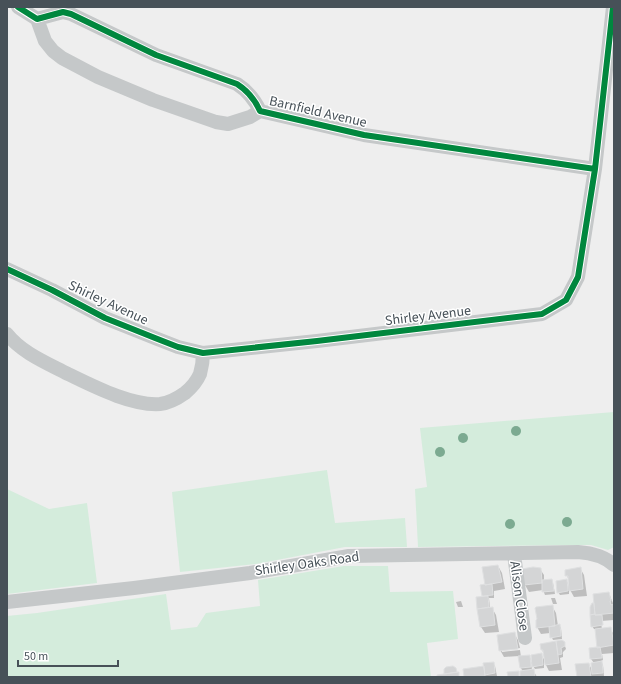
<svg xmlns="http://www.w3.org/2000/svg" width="621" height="684" font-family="'Source Sans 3',sans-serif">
<rect width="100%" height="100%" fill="#eee"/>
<path fill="#d4ecdc" d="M 614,412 L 614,547 L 608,550 L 591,545 L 577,545 L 418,547 L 415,489 L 427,487 L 420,428 Z
M 327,470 L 335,523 L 405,518 L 407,547 L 345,547 L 256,564 L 180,572 L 172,492 Z
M 7,489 L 49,509 L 87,503 L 97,583 L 7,594 Z
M 344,566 L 388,566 L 390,592 L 453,591 L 458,639 L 427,643 L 431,677 L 7,677 L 7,616 L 37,613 L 166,594 L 171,630 L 197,627 L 206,613 L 260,606 L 258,580 Z"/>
<path fill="#0003" d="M 498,566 L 502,573 L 505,589 L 494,591 L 494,598 L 489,598 L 490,608 L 492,608 L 496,615 L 499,632 L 485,633 L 481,627 L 478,608 L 483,597 L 482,586 L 486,585 L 484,568 Z
M 580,568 L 584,575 L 587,596 L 574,597 L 569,588 L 569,594 L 560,595 L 558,592 L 566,580 L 570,586 L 566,571 Z
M 540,569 L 544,575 L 544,581 L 552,580 L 553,583 L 555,594 L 545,595 L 543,590 L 529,592 L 525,585 Z
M 609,593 L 614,606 L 614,620 L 601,621 L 602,630 L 610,628 L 614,635 L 614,653 L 602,654 L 603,660 L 601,661 L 603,665 L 604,676 L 578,677 L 589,664 L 592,670 L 594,663 L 591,659 L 590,649 L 598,648 L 596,629 L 594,629 L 592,626 L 590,609 Z
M 551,598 L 555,598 L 557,604 L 553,604 Z
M 461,601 L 463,607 L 458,607 L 456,602 Z
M 552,606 L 556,613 L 558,626 L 559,625 L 561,628 L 562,639 L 553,640 L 550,633 L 541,634 L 537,627 Z
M 514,633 L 518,640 L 520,648 L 502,650 L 502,652 L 520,650 L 521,657 L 529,656 L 533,662 L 541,654 L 545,661 L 541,644 L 560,641 L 560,640 L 564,643 L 566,649 L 563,652 L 563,657 L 560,658 L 562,670 L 549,671 L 544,661 L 544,668 L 535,669 L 531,663 L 532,670 L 533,670 L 537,677 L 521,677 L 523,672 L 521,668 L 519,656 L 504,657 L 500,650 Z
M 493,663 L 495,666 L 497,676 L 465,677 Z"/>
<path fill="#d4d5d6" stroke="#dfe0e1" d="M 498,565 L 502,582 L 485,585 L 482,567 Z
M 533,567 L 541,568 L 542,583 L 524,585 L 522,569 Z
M 581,567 L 583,589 L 569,591 L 568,576 L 565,576 L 565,570 Z
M 552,579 L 554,591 L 542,592 L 542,580 Z
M 567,579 L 568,591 L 557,593 L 556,581 Z
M 485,584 L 485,585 L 492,584 L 493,595 L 482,596 L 480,585 Z
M 609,592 L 611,601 L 610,601 L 611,605 L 613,604 L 614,613 L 595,615 L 593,594 Z
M 488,596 L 489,607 L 477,609 L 476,597 Z
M 592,603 L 594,603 L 595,614 L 590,615 L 590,607 Z
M 553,605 L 555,626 L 536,628 L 536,620 L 537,619 L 535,608 L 536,607 Z
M 493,607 L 495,625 L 480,627 L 477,609 Z
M 595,614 L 595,615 L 602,615 L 603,625 L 591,627 L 590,615 Z
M 560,624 L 561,636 L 550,638 L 549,627 Z
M 611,627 L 614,645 L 597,648 L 595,629 Z
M 515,632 L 518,649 L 499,651 L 497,635 Z
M 562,640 L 565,642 L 565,646 L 561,648 L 562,654 L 558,655 L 556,641 Z
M 556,641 L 559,663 L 545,665 L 543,650 L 541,650 L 540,644 Z
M 597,647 L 600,647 L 602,658 L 590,659 L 589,648 Z
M 542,653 L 543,665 L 532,667 L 531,655 Z
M 530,655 L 531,667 L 520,668 L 518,656 Z
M 602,661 L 603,673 L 592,674 L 591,663 Z
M 494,662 L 495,673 L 485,675 L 483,663 Z
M 589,663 L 591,677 L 577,677 L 575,664 Z
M 453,666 L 456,668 L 457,672 L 444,674 L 444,669 L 446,667 Z
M 484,666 L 485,677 L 464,677 L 463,669 Z
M 534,669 L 535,677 L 520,677 L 520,671 Z
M 519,671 L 519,677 L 508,677 L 507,672 Z
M 459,672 L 459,677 L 437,677 L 437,675 Z"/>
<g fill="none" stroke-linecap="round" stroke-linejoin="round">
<path stroke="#c5c8c9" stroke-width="14" d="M 18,7 L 37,19 L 63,12 L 71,14 L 156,55 L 237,84 C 248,91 255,100 260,111 L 364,135 L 595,169
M 37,19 L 45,41 L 53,51 L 62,58 L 98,77 L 153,100 L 216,122 L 228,124 L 250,117 L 260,111
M 7,269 L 52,290 L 105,318 L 155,338 L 178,347 L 203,353 L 317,341 L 542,314 L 566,300 L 578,277 L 595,169 L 613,7
M 7,334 C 22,353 47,363 68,374 C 93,386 131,406 160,404 C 169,403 178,398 185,393 C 191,388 197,381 200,374 C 202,367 203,360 203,353
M 514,554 L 525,638
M 7,602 L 134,588 L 250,573 L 349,556 L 578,552 C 592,553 604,556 614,565"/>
<g stroke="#fff" stroke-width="8">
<path id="cycleway" d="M 18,7 L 37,19 L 63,12 L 71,14 L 156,55 L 237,84 C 248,91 255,100 260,111 L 364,135 L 595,169
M 7,269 L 52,290 L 105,318 L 155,338 L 178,347 L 203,353 L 317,341 L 542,314 L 566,300 L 578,277 L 595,169 L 613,7"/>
</g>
<use href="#cycleway" stroke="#00873e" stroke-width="6"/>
</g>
<g fill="#7caa91">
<circle cx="516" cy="431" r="5"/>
<circle cx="463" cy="438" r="5"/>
<circle cx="440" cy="452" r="5"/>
<circle cx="567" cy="522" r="5"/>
<circle cx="510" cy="524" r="5"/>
</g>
<g text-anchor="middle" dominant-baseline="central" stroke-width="3" stroke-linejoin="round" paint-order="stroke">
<g font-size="14" fill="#475158" stroke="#fff">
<text transform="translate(318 112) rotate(13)">Barnfield Avenue</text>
<text transform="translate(108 303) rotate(25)">Shirley Avenue</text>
<text transform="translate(428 316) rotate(-7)">Shirley Avenue</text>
<text transform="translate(307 564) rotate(-8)">Shirley Oaks Road</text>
<text transform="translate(519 596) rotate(82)">Alison Close</text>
</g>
</g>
<rect width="621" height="684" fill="none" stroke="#475158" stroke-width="16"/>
<path d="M18 660v6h100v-6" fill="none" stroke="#475158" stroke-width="2"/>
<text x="24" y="660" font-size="12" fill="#475158" stroke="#ffffff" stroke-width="3" paint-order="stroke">50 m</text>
</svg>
